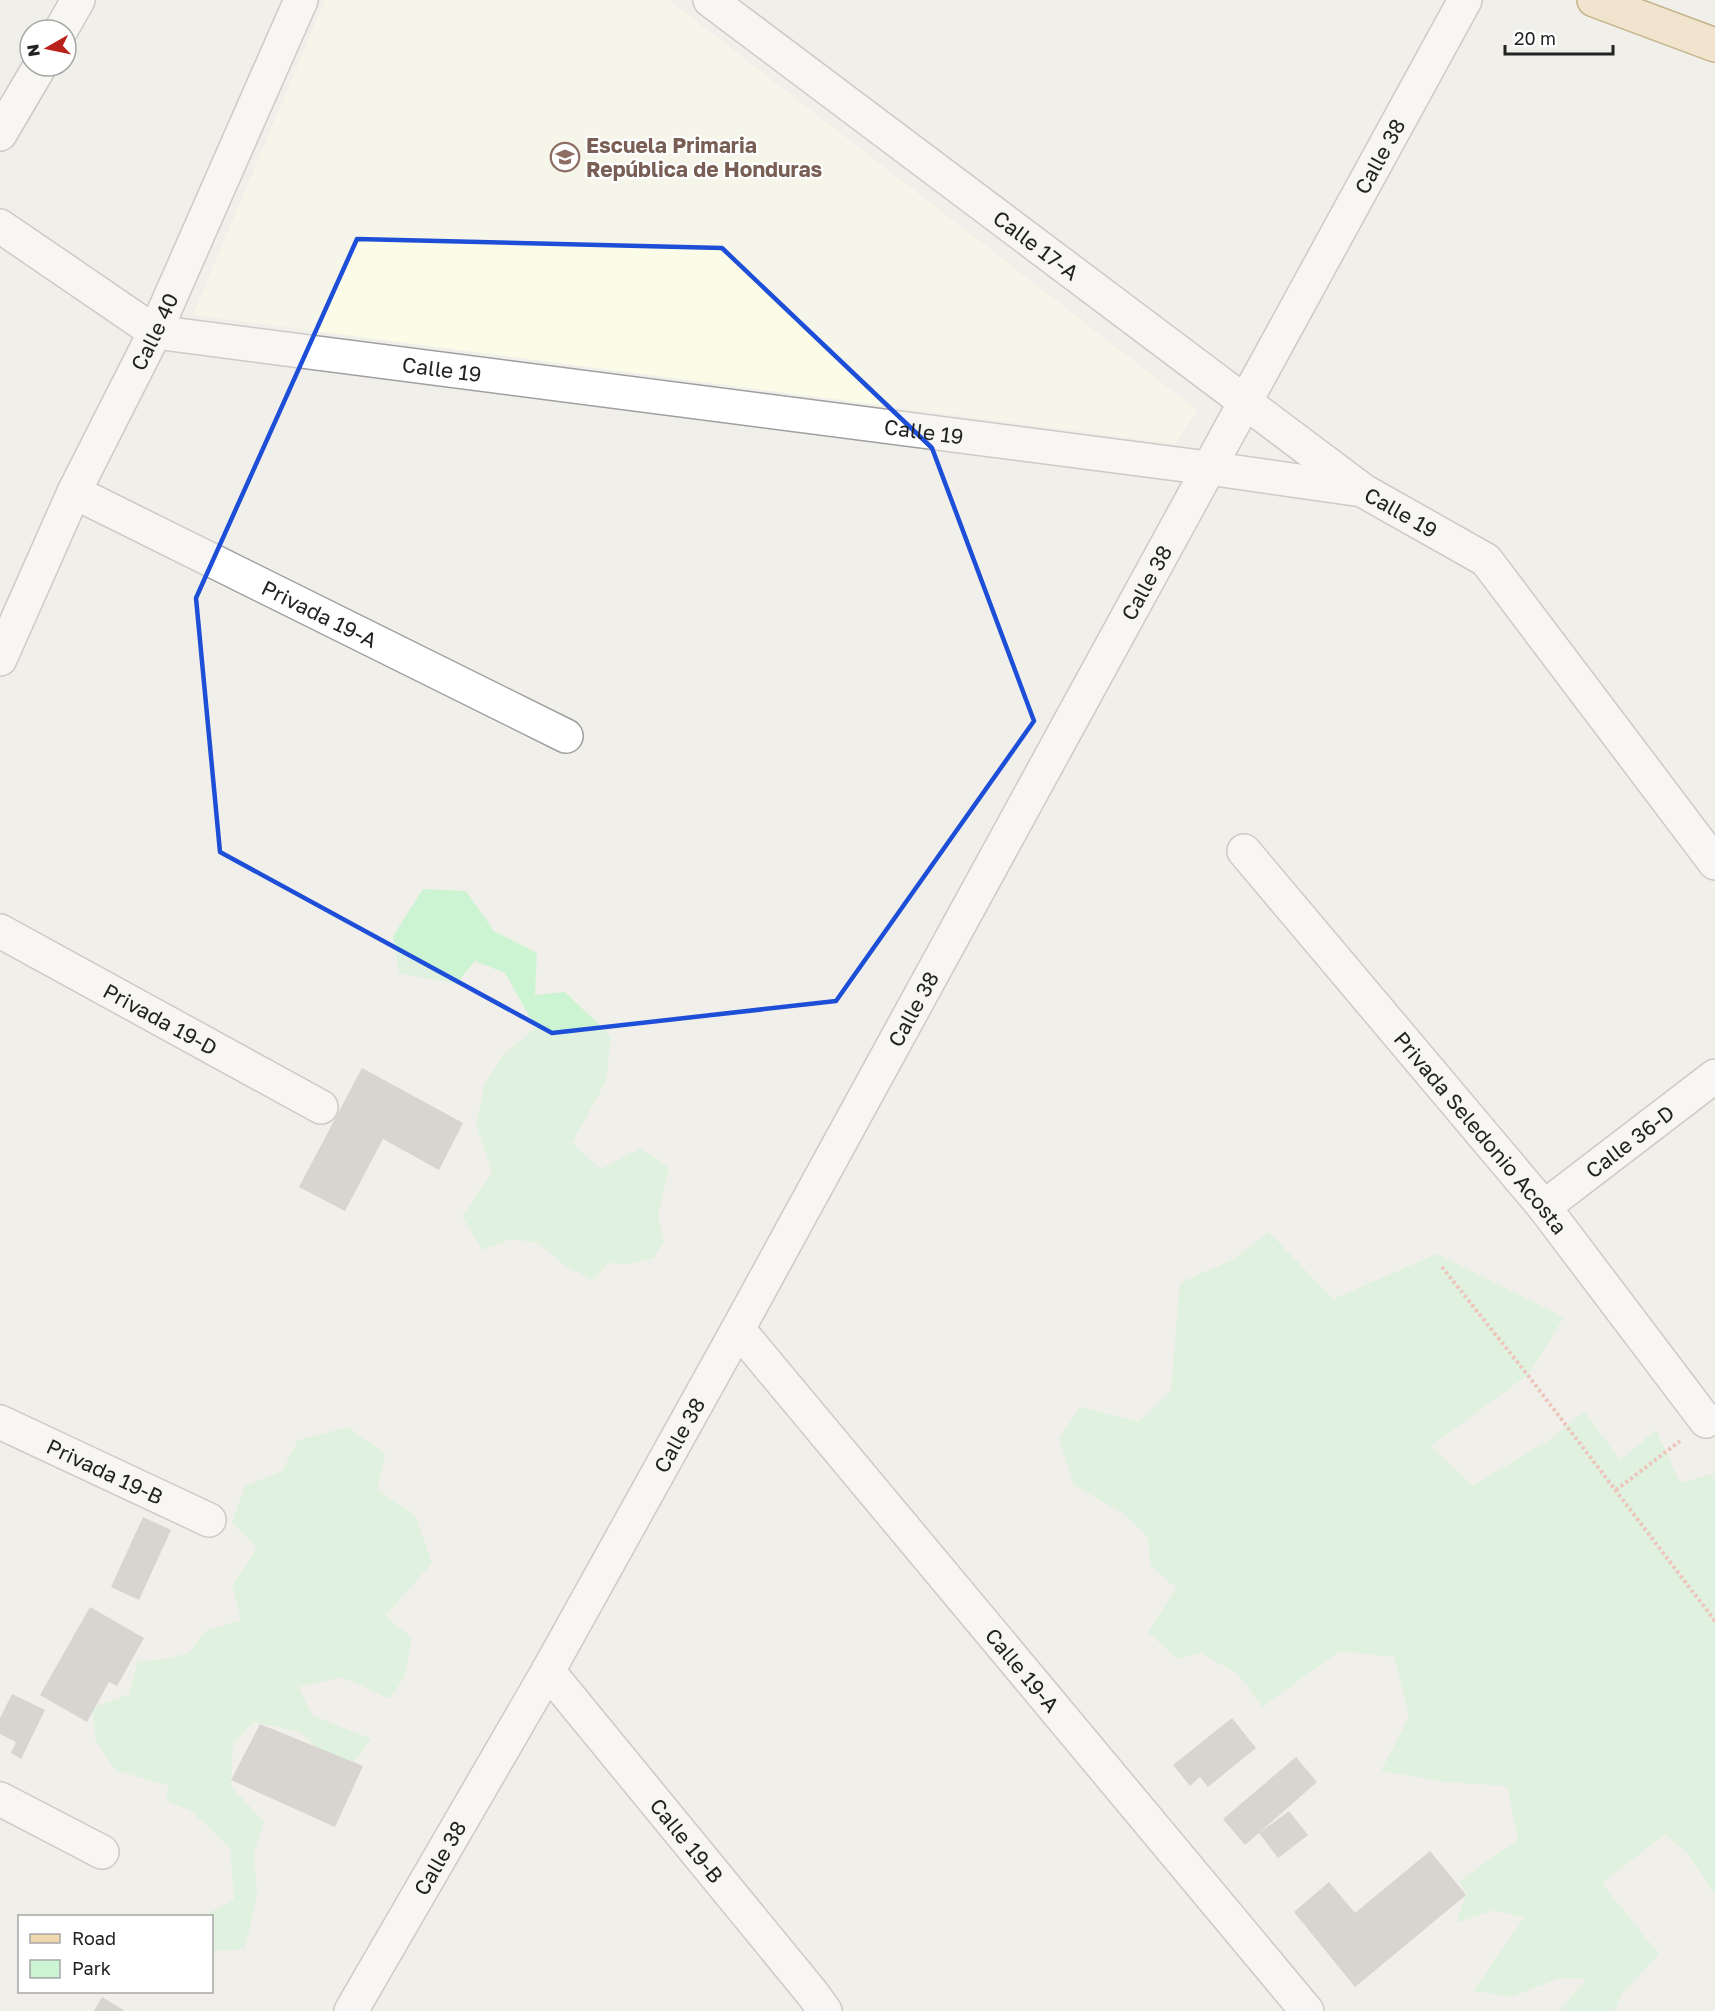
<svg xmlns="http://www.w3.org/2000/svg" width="1715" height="2011" font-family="'Golos Text',sans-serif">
<rect width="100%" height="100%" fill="#f1efea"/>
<path fill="#fbfce8" d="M 325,0 L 669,0 L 1197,410 L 1175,444 L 193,315 Z"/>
<path fill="#cdf4d2" d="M 423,889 L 466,891 L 494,931 L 537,953 L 535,995 L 565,992 L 611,1036 L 606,1081 L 572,1143 L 601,1169 L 640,1148 L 669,1167 L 658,1216 L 664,1240 L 654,1258 L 631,1264 L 608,1263 L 593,1280 L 567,1267 L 538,1243 L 512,1239 L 483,1250 L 462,1216 L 492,1172 L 476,1126 L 484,1085 L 504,1054 L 536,1028 L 505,973 L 475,961 L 456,984 L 399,973 L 393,936 Z
M 1269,1232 L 1333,1299 L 1437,1254 L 1564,1317 L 1528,1375 L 1431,1446 L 1472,1486 L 1551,1439 L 1584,1411 L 1620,1460 L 1656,1430 L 1680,1483 L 1715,1473 L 1715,1896 L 1689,1855 L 1665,1834 L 1602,1883 L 1659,1954 L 1622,1994 L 1615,2011 L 1559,2011 L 1587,1979 L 1560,1978 L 1512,1997 L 1473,1991 L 1524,1918 L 1495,1910 L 1456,1923 L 1466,1895 L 1460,1881 L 1518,1839 L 1507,1786 L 1444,1782 L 1381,1771 L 1409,1716 L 1394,1657 L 1340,1651 L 1262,1707 L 1239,1675 L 1201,1653 L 1177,1659 L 1148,1632 L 1176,1588 L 1150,1565 L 1148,1537 L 1124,1514 L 1074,1485 L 1059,1439 L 1080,1407 L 1139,1422 L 1171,1390 L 1180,1283 L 1232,1260 Z
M 348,1427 L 386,1454 L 377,1489 L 415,1515 L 432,1563 L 385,1616 L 412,1638 L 405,1676 L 390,1699 L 342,1677 L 299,1687 L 312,1715 L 371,1739 L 352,1765 L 320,1751 L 300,1732 L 253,1722 L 233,1744 L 231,1787 L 264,1821 L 254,1853 L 257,1894 L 245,1949 L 213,1951 L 212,1916 L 206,1915 L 234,1899 L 230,1848 L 191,1811 L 165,1800 L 169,1786 L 115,1770 L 96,1741 L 92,1708 L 129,1694 L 138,1661 L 160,1660 L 189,1653 L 206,1631 L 241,1620 L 232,1586 L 257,1548 L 232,1523 L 245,1486 L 282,1471 L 298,1440 Z"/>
<path fill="#bab4b0" d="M 362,1068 L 463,1123 L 439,1170 L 383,1139 L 345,1211 L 299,1187 Z
M 143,1517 L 171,1530 L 139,1600 L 111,1587 Z
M 90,1607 L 144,1638 L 117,1686 L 109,1682 L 87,1722 L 40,1695 Z
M 12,1694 L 45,1710 L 21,1759 L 11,1753 L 16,1742 L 0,1734 L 0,1718 Z
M 1232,1718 L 1256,1748 L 1208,1787 L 1200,1777 L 1190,1786 L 1173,1765 Z
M 260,1724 L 363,1766 L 335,1827 L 231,1780 Z
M 1296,1757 L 1317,1782 L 1245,1845 L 1223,1819 Z
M 1289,1811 L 1308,1835 L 1278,1858 L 1259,1833 Z
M 1430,1851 L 1466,1895 L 1355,1987 L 1294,1912 L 1329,1882 L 1355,1913 Z
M 102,1997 L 125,2011 L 94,2011 Z"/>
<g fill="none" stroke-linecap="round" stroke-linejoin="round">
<g stroke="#9f9f9f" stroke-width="36">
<g id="minor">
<path id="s1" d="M 710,0 L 1361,489"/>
<path d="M 61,30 L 78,0"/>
<path d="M 0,134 L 40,66"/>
<path id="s2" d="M 0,226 L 155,332 L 1208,468 L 1362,490 L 1486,560 L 1715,863"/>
<path id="s3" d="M 74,492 L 566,736"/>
<path id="s4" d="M 0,659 L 74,492 L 155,332 L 301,0"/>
<path id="s5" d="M 1244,851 L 1544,1207 L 1706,1421"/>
<path id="s6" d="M 0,931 L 321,1107"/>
<path id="s7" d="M 1544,1207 L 1715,1076"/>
<path id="s8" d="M 738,1329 L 1307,2011"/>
<path id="s9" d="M 0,1422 L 209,1520"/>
<path id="s10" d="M 548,1671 L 812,1993 L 825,2011"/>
<path d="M 0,1799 L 102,1852"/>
<path id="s11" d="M 351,2011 L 548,1671 L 738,1329 L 1465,0"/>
</g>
</g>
<g stroke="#8c6a14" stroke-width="36">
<path id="major" d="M 1594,0 L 1715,45"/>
</g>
<path stroke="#e99282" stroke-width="4" stroke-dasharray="3 3" stroke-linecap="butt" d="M 1442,1267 L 1530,1378 L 1715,1621
M 1616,1490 L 1680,1441"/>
<use href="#minor" stroke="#fff" stroke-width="33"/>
<use href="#major" stroke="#f1d7ae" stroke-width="33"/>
</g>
<path d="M0 0H1715V2011H0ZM 357,239 L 722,248 L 932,448 L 1034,721 L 836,1001 L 552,1033 L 220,852 L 196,598 Z" fill="#f1efea" fill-opacity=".55" fill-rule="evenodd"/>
<path fill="none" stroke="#1d4ed8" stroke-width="4.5" stroke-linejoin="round" d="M 357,239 L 722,248 L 932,448 L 1034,721 L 836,1001 L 552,1033 L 220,852 L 196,598 Z"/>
<defs>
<g id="school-ring" transform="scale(1.5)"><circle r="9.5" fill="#fff" stroke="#8d6e63" stroke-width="1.5"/><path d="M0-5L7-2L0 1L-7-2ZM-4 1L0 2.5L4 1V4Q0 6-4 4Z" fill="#8d6e63"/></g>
</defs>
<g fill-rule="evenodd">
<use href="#school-ring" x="565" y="157"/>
</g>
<g text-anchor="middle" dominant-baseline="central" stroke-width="4.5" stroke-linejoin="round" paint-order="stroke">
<g font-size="21" font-weight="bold" fill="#785e54" stroke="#fff" text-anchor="start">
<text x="586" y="145">Escuela Primaria<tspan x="586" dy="24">República de Honduras</tspan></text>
</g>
<g font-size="21" fill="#222" stroke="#fff">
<text stroke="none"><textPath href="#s11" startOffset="2121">Calle 38</textPath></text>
<text stroke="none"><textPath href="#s1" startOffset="408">Calle 17-A</textPath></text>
<text stroke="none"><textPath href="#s4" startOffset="362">Calle 40</textPath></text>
<text stroke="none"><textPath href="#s2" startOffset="477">Calle 19</textPath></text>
<text stroke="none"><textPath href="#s2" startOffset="963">Calle 19</textPath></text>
<text stroke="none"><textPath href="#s2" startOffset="1450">Calle 19</textPath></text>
<text stroke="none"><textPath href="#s11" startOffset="1635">Calle 38</textPath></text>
<text stroke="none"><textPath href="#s3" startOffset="274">Privada 19-A</textPath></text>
<text stroke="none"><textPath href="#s11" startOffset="1149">Calle 38</textPath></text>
<text stroke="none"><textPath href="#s6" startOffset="183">Privada 19-D</textPath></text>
<text stroke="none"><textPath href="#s5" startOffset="368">Privada Seledonio Acosta</textPath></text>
<text stroke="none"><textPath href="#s7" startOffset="108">Calle 36-D</textPath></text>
<text stroke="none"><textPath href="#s11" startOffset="663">Calle 38</textPath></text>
<text stroke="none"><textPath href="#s9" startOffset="116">Privada 19-B</textPath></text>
<text stroke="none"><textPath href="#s8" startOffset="444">Calle 19-A</textPath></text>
<text stroke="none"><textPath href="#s10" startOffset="219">Calle 19-B</textPath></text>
<text stroke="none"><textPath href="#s11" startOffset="177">Calle 38</textPath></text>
</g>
</g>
<rect x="18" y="1915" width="195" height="78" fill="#ffffff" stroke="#a7a7a7" stroke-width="1.5"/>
<rect x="30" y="1934" width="30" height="9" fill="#f1d7ae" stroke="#a7a7a7" stroke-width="1.5"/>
<text x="72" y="1945" font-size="18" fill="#222222">Road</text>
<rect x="30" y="1960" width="30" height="18" fill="#cdf4d2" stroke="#a7a7a7" stroke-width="1.5"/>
<text x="72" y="1975" font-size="18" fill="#222222">Park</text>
<g transform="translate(48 48) rotate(261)"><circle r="28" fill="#ffffff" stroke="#a7a7a7" stroke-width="1.5"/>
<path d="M0-4.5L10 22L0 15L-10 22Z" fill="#b9221a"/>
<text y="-9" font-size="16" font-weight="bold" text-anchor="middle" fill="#222222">N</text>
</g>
<path d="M1505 45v9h108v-9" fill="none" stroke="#222222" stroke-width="3"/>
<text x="1514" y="45" font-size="18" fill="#222222" stroke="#ffffff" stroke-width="4.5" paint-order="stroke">20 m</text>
</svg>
